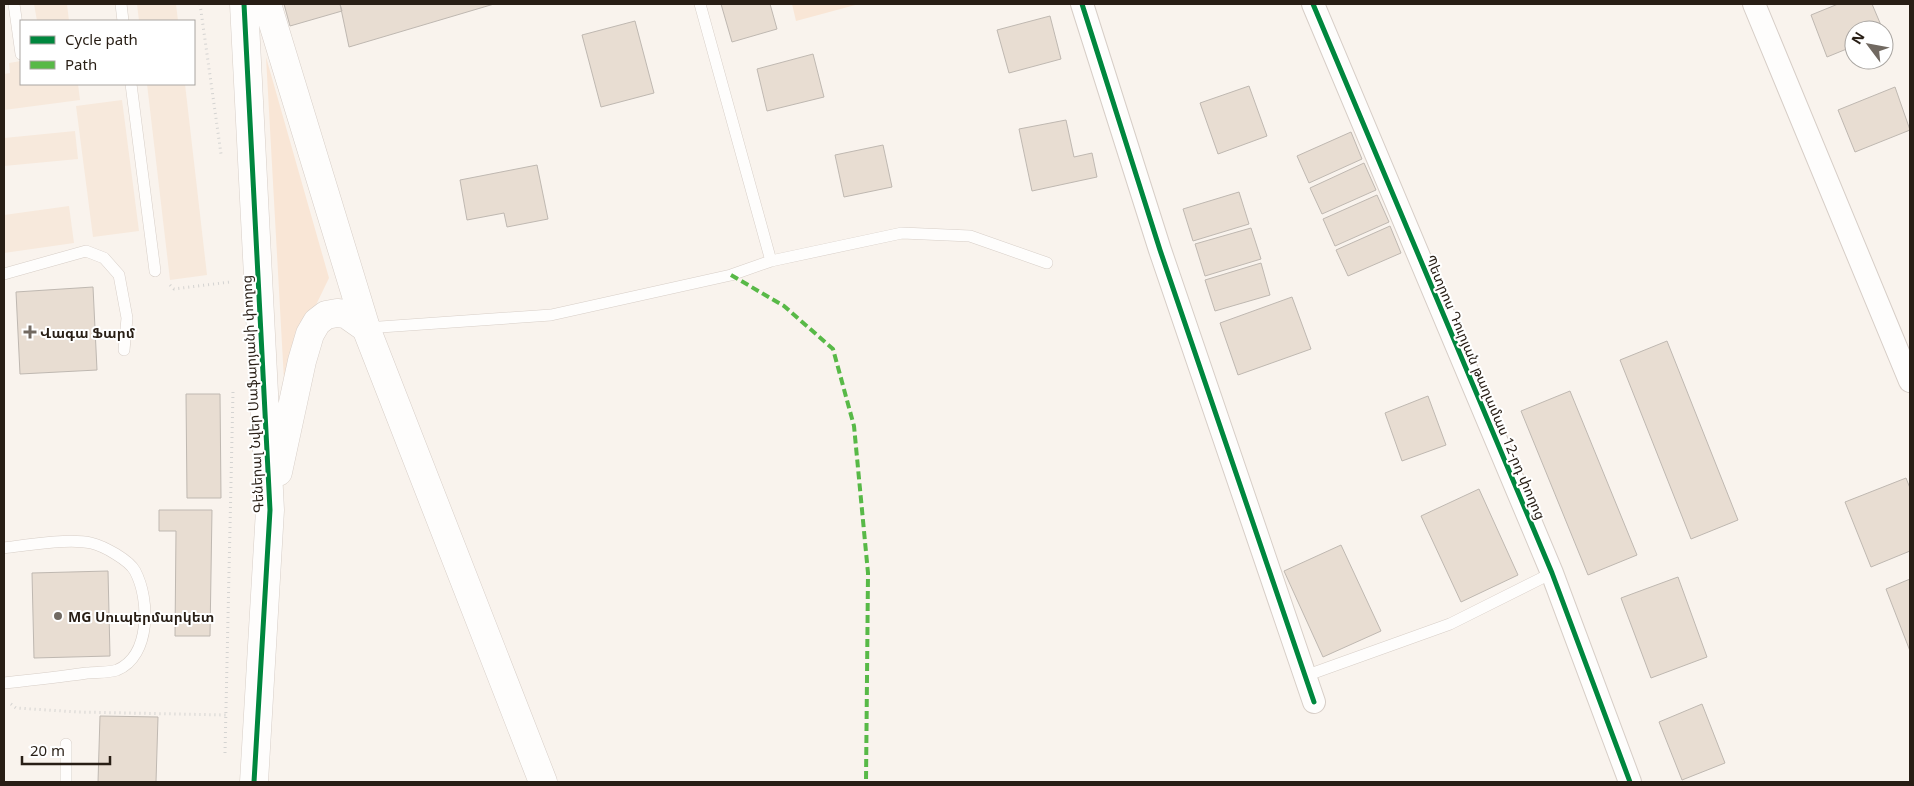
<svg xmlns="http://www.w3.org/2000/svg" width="1914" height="786" font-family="'Noto Sans','Noto Sans Armenian',sans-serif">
<rect width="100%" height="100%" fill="#f9f3ed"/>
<path fill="#f7e9dc" d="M 34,4 L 67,4 L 69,21 L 37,21 Z
M 137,4 L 176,4 L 178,21 L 139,21 Z
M 21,61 L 21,84 L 78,84 L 80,100 L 4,110 L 4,74 L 10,73 L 9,63 Z
M 147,84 L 185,84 L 207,275 L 170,280 Z
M 122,100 L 139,231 L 93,237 L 76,106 Z
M 75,131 L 78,159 L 4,166 L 4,138 Z
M 69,206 L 74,243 L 4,253 L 4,215 Z"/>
<path fill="#f9e6d6" d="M 792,4 L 859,4 L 796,21 Z
M 266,57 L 329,278 L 300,338 L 285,398 Z"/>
<path fill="#e8ddd2" stroke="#bfb8b1" d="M 284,4 L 340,4 L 342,11 L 290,26 Z
M 340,4 L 494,4 L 349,47 Z
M 721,4 L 770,4 L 777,29 L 732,42 Z
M 1838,4 L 1872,4 L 1883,30 L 1854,30 L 1854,46 L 1827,57 L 1811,15 Z
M 1050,16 L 1061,59 L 1009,73 L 997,30 Z
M 635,21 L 654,93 L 601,107 L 582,35 Z
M 813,54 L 824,97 L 767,111 L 757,69 Z
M 1249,86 L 1267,136 L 1218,154 L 1200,103 Z
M 1895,87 L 1910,130 L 1855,152 L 1838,110 Z
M 1066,120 L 1074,157 L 1092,153 L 1097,177 L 1032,191 L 1019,129 Z
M 1351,132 L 1362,159 L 1309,183 L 1297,156 Z
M 883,145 L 892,187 L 844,197 L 835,155 Z
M 1364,163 L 1376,190 L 1322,214 L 1310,188 Z
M 537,165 L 548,219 L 507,227 L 504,213 L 467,220 L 460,180 Z
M 1239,192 L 1249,224 L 1193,241 L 1183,209 Z
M 1377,195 L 1389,222 L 1335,246 L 1323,219 Z
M 1390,226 L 1401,253 L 1348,276 L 1336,250 Z
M 1251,228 L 1261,259 L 1205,276 L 1195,244 Z
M 1261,263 L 1270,295 L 1215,311 L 1205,280 Z
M 93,287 L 97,370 L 20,374 L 16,292 Z
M 1292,297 L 1311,349 L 1238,375 L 1220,323 Z
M 1667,341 L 1738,520 L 1691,539 L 1620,360 Z
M 1570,391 L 1637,555 L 1588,575 L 1521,411 Z
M 186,394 L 220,394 L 221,498 L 187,498 Z
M 1428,396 L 1446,445 L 1402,461 L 1385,413 Z
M 1906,478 L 1910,488 L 1910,551 L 1871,567 L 1845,502 Z
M 1479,489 L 1518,575 L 1461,602 L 1421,516 Z
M 159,510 L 212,510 L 210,636 L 175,636 L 176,531 L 159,531 Z
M 1341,545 L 1381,631 L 1323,657 L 1284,571 Z
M 108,571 L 110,656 L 34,658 L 32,573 Z
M 1678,577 L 1707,657 L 1651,678 L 1621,598 Z
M 1910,579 L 1910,651 L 1886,589 Z
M 1702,704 L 1725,763 L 1682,780 L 1659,722 Z
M 100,716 L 158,717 L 156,782 L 98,782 Z"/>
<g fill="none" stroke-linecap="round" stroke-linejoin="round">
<g stroke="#d7cec7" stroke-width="12">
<path id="service" d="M 14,4 L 21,54
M 121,4 L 123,21
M 700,4 L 771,261
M 131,84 L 155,271
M 4,274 L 86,251 L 104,258 L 119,275 L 127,318 L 124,350
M 366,328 L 551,315 L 731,275 L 771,261 L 902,233 L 970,236 L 1047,263
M 4,548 C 27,545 69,538 91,543 C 104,546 129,560 135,571 C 150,599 151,656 117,670 C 109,673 96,672 87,673 C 59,677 32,680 4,683
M 1305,676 L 1450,624 L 1552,573
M 66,782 L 66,744"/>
</g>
<g stroke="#d7cec7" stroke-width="24">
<path id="minor" d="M 1082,4 L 1160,250 L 1314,702
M 1313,4 L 1552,573 L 1630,782
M 1754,4 L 1910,381"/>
</g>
<g stroke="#d7cec7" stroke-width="29">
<path id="tertiary" d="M 244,4 L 270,510 L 254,782
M 278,472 L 302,361 L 310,334 L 317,322 L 326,315 L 337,313 L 346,314 L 366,328"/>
</g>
<g stroke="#d7cec7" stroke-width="29">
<path id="secondary" d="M 267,4 L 366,328 L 543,782"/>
</g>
<path stroke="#d4d3d1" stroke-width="3" stroke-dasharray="1 4" stroke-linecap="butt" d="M 200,4 L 221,154
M 170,285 L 174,289 L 230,282
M 11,704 L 16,708 L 78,712 L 226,715
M 225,753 L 233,392"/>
<use href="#service" stroke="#fefdfc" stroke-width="11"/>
<use href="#minor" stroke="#fefdfc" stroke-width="22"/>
<use href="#tertiary" stroke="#fefdfc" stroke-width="28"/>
<use href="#secondary" stroke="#fefdfc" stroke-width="28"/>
<path stroke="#58b947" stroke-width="4" stroke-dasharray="8 4" stroke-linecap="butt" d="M 731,275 L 784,306 L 833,349 L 854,426 L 868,573 L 866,782"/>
<g stroke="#fff" stroke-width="8">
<path id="cycleway" d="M 244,4 L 270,510 L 254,782
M 1082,4 L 1160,250 L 1314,702
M 1313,4 L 1552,573 L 1630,782"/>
</g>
<use href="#cycleway" stroke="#00873e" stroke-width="5"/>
</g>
<g fill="#716961" stroke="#fff" stroke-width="2">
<path d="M27.5 324.5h5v5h5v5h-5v5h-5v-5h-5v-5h5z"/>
<circle cx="58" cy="616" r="5"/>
</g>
<g text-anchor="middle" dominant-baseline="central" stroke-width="4" stroke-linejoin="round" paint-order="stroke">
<g font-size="14" font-weight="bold" fill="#281e15" stroke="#fff" text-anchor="start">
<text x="40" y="332">Վագա Ֆարմ</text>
<text x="68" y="616">MG Սուպերմարկետ</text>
</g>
<g font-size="14" fill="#281e15" stroke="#fff">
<text transform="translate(1486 387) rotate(67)">Պետրոս Դուրյան թաղամաս 12-րդ փողոց</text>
<text transform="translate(252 394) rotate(-93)">Գեներալ Նվեր Սաֆարյանի փողոց</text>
</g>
</g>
<rect width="1914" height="786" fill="none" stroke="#281e15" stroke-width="10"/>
<rect x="20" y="20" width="175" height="65" fill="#ffffff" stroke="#a9a5a1"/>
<rect x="30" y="36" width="25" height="8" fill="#00873e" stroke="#a9a5a1"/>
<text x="65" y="45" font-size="15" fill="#281e15">Cycle path</text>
<rect x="30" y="61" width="25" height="8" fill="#58b947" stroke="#a9a5a1"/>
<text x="65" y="70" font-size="15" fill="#281e15">Path</text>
<g transform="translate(1869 45) rotate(302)"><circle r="24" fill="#ffffff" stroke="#a9a5a1"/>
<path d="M0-4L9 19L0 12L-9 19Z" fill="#716961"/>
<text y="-8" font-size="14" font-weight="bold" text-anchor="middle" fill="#281e15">N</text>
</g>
<path d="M22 756v8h88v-8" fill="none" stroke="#281e15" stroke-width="2.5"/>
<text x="30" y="756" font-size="15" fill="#281e15" stroke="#ffffff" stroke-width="4" paint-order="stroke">20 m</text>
</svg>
